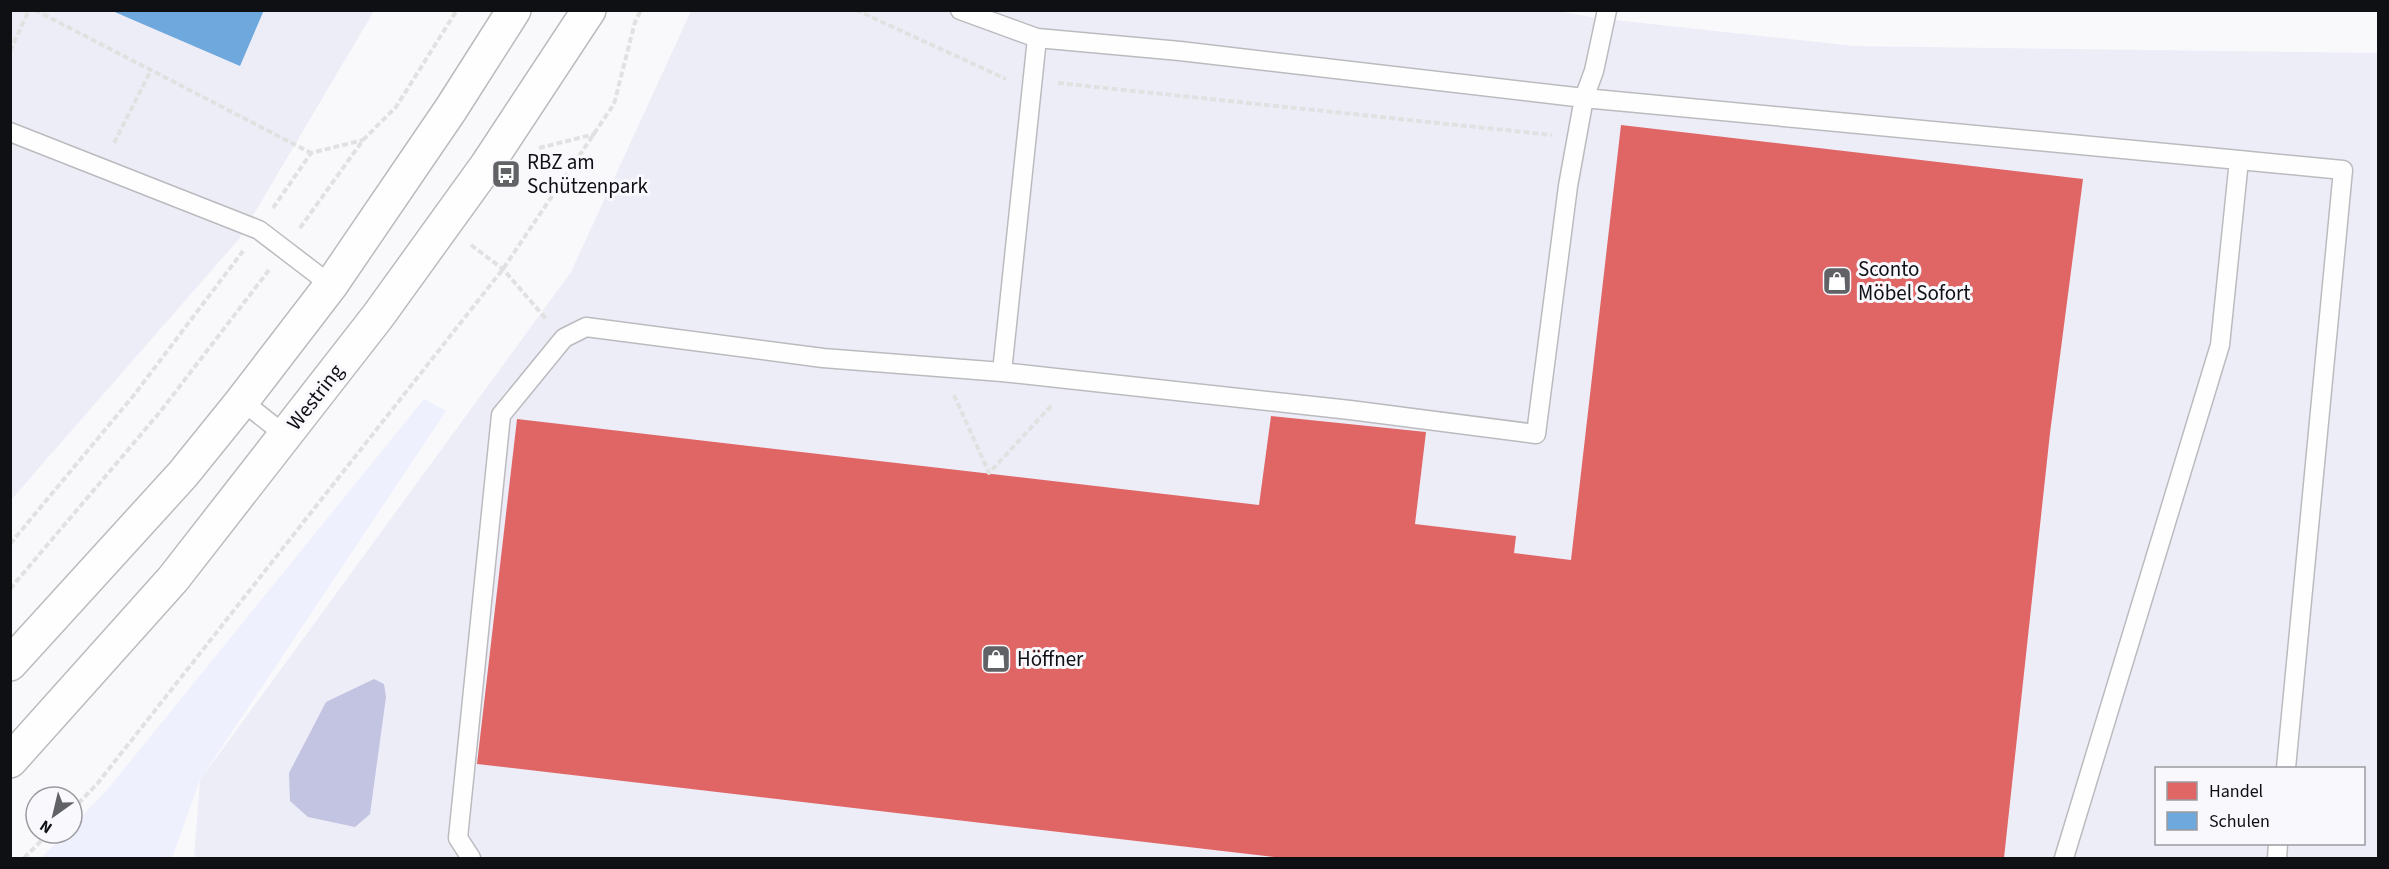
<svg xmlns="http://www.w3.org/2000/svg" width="2389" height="869" font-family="'Source Sans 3',sans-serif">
<rect width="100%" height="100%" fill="#f9f9fc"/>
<path fill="#ededf8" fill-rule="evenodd" d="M 1553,10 L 1596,18 L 1854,46 L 2378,53 L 2378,858 L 194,858 L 200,780 L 571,272 L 691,11 ZM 2156,768 L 2364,768 L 2364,844 L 2156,844 Z
M 11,11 L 374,11 L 239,239 L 11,500 Z"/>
<path fill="#eff0fd" d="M 424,399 L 446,411 L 200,780 L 172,858 L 41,858 L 66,833 L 72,833 L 72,826 L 107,790 Z"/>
<path fill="#c2c4e1" d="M 374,679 L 384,684 L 386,697 L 370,814 L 355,827 L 308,817 L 290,801 L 289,773 L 326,702 Z"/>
<path fill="#e06666" d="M 1621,125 L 2083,179 L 2050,433 L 2004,858 L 1282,858 L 477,764 L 517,419 L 1259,505 L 1271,416 L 1426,432 L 1415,524 L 1516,536 L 1514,553 L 1571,560 Z"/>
<path fill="#6fa8dc" d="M 110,10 L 264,10 L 240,66 Z"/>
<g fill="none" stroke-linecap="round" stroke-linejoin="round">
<g stroke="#bbbbbf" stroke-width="21">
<path id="lane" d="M 960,10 L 1037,38 L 1180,51 L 1584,98 L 2239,160 L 2220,345 L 2064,858
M 10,132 L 259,230 L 331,285
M 2239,160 L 2343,170 L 2286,768
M 1002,372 L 1350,410 L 1536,434 L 1568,186 L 1584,98 L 1594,71 L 1607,10
M 242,401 L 285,435
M 471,858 L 458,838 L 501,415 L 564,338 L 586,327 L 823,358 L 1002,372 L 1037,38
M 2277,858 L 2278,844"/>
</g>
<g stroke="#bbbbbf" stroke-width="36">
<path id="secondary" d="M 10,664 L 183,474 L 242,401 L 331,285 L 451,109 L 514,10
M 10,761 L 173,579 L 378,316 L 487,165 L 589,10"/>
</g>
<path stroke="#e1e1e2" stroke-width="4" stroke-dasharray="6 3" stroke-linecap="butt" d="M 35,10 L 311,153
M 856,10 L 1006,79
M 10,51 L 29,10
M 1058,83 L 1552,135
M 114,143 L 151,70
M 539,148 L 595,134
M 273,208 L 311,153 L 363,140
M 300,228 L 363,140 L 396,107 L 457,10
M 471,245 L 503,269 L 547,320
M 954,395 L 989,473 L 1052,405
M 10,544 L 134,395 L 243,251
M 10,589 L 160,412 L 269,270
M 72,810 L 97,784 L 503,269 L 614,104 L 635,22 L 641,10
M 24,858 L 49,833"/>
<use href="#lane" stroke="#fefeff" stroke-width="18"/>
<use href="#secondary" stroke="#fefeff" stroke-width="33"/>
</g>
<defs>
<g id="bus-square" transform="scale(1.5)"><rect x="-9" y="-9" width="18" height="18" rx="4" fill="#616265" stroke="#f8f8fd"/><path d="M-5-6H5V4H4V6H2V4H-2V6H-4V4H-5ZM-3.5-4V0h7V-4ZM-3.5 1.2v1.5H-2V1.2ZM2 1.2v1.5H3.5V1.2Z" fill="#fff"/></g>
<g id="shop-square" transform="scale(1.5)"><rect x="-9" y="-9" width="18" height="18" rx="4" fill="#616265" stroke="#f8f8fd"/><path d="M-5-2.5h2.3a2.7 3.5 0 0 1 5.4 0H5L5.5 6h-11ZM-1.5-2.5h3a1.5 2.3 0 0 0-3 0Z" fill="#fff"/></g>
</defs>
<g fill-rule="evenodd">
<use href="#bus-square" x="506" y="174"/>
<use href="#shop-square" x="1837" y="281"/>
<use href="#shop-square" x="996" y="659"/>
</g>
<g text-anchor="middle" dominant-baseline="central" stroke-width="6" stroke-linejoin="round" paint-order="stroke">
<g font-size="21" fill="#0f1014" stroke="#f8f8fd" text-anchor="start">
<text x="527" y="162">RBZ am<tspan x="527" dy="24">Schützenpark</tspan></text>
<text x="1858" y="269">Sconto<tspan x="1858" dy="24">Möbel Sofort</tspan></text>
<text x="1017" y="659">Höffner</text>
</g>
<g font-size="21" fill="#0f1014" stroke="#f8f8fd">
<text transform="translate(315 397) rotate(-52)">Westring</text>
</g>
</g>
<rect width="2389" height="869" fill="none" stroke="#0f1014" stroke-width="24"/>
<rect x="2155" y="767" width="210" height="78" fill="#f8f8fd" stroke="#9b9ba0" stroke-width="1.5"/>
<rect x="2167" y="782" width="30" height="18" fill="#e06666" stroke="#9b9ba0" stroke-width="1.5"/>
<text x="2209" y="797" font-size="18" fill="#0f1014">Handel</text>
<rect x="2167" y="812" width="30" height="18" fill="#6fa8dc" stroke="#9b9ba0" stroke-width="1.5"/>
<text x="2209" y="827" font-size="18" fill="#0f1014">Schulen</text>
<g transform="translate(54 815) rotate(214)"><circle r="28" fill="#f8f8fd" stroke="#9b9ba0" stroke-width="1.5"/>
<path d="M0-4.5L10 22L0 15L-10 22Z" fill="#616265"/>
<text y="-9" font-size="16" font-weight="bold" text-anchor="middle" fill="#0f1014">N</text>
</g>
</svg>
